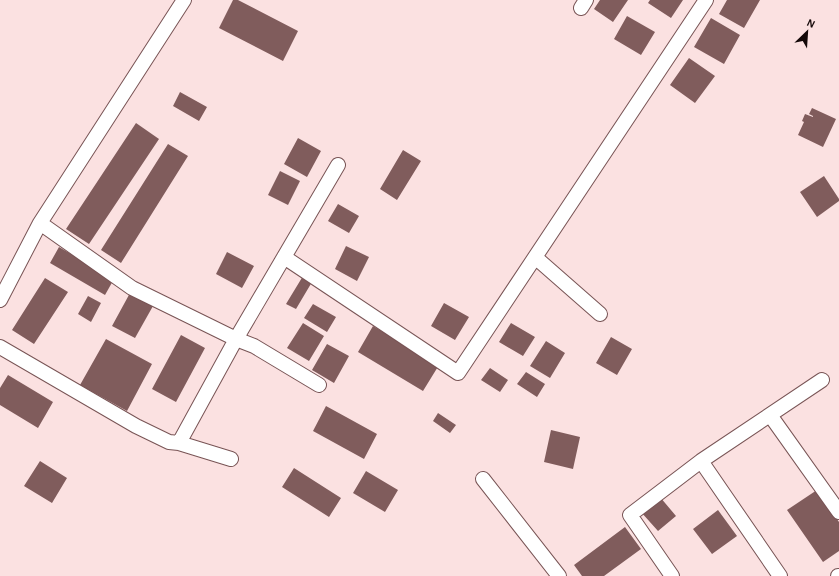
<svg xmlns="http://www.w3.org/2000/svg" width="839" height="576" font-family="'Alegreya Sans',sans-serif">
<rect width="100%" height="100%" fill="#fbe1e1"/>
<path fill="#805c5c" d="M 233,0 L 238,0 L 298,31 L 283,61 L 219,28 Z
M 600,0 L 628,0 L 613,22 L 594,9 Z
M 650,0 L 683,0 L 671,18 L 648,3 Z
M 727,0 L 760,0 L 744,28 L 719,14 Z
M 627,16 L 655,32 L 641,55 L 614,39 Z
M 711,18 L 740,35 L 724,64 L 694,47 Z
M 689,58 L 715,76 L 695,103 L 670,85 Z
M 180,92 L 207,107 L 199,121 L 173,106 Z
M 812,108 L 836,119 L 823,147 L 798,135 L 804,122 L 802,121 L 805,114 L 813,117 L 813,116 L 809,114 Z
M 136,123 L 159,139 L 89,244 L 66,229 Z
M 298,138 L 321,151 L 307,177 L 284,164 Z
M 168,144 L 188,156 L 121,263 L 101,250 Z
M 403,150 L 421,161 L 397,200 L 380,189 Z
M 280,171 L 300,181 L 288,205 L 268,195 Z
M 824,176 L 839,199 L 839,201 L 817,217 L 800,192 Z
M 338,204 L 359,216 L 349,233 L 328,221 Z
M 346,246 L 369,257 L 357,281 L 335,269 Z
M 59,247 L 114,279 L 105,295 L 50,263 Z
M 227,252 L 254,266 L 242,288 L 216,274 Z
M 303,276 L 312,282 L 296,309 L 286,304 Z
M 45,278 L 68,292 L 34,344 L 12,330 Z
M 130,293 L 153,306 L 135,338 L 112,326 Z
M 88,296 L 101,303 L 91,322 L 78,314 Z
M 444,303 L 469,317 L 455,340 L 431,326 Z
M 313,304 L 336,317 L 327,332 L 304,318 Z
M 303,323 L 324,336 L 309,361 L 287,348 Z
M 511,323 L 535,337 L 523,356 L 499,342 Z
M 373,326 L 439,365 L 423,391 L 358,352 Z
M 181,335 L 205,348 L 176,402 L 152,389 Z
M 611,337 L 632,349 L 617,375 L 596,363 Z
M 106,339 L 152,364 L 127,411 L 80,385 Z
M 546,341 L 565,353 L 550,378 L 530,366 Z
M 327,344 L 349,356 L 334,383 L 312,370 Z
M 490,368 L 508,380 L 500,392 L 481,380 Z
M 526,372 L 545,384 L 537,397 L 517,384 Z
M 8,375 L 53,402 L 38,428 L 0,405 L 0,388 Z
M 326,406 L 377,434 L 364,459 L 313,431 Z
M 438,413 L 456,425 L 450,433 L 433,421 Z
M 551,430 L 580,437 L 573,469 L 544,462 Z
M 40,461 L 67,478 L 52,503 L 24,486 Z
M 294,468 L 341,498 L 329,517 L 282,487 Z
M 366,471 L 398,490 L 385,512 L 353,493 Z
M 817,490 L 839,522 L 839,551 L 823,562 L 787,510 Z
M 660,497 L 676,516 L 658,531 L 641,512 Z
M 718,510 L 737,536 L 712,554 L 693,529 Z
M 625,527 L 641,549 L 604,576 L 582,576 L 574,565 Z"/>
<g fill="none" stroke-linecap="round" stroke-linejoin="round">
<g stroke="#785455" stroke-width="16">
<path id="minor" d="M 581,8 L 586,0
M 40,223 L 132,288 L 236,339 L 254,346 L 319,385
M 284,257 L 458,373 L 706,0
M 535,257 L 600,314
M 0,300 L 40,223 L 184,0
M 0,347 L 136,426 L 169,442 L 179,443 L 231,459
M 770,415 L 839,512
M 179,443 L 236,339 L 338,165
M 701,461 L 780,576
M 483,479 L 559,576
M 672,576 L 630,515 L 701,461 L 822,380
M 838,576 L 839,576"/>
</g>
<use href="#minor" stroke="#fff" stroke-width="14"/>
</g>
<g transform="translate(807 32) rotate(25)" stroke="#fbe1e1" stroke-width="3" paint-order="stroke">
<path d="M0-3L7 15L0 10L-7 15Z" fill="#140808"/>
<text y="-6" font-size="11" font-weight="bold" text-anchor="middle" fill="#140808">N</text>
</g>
</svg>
